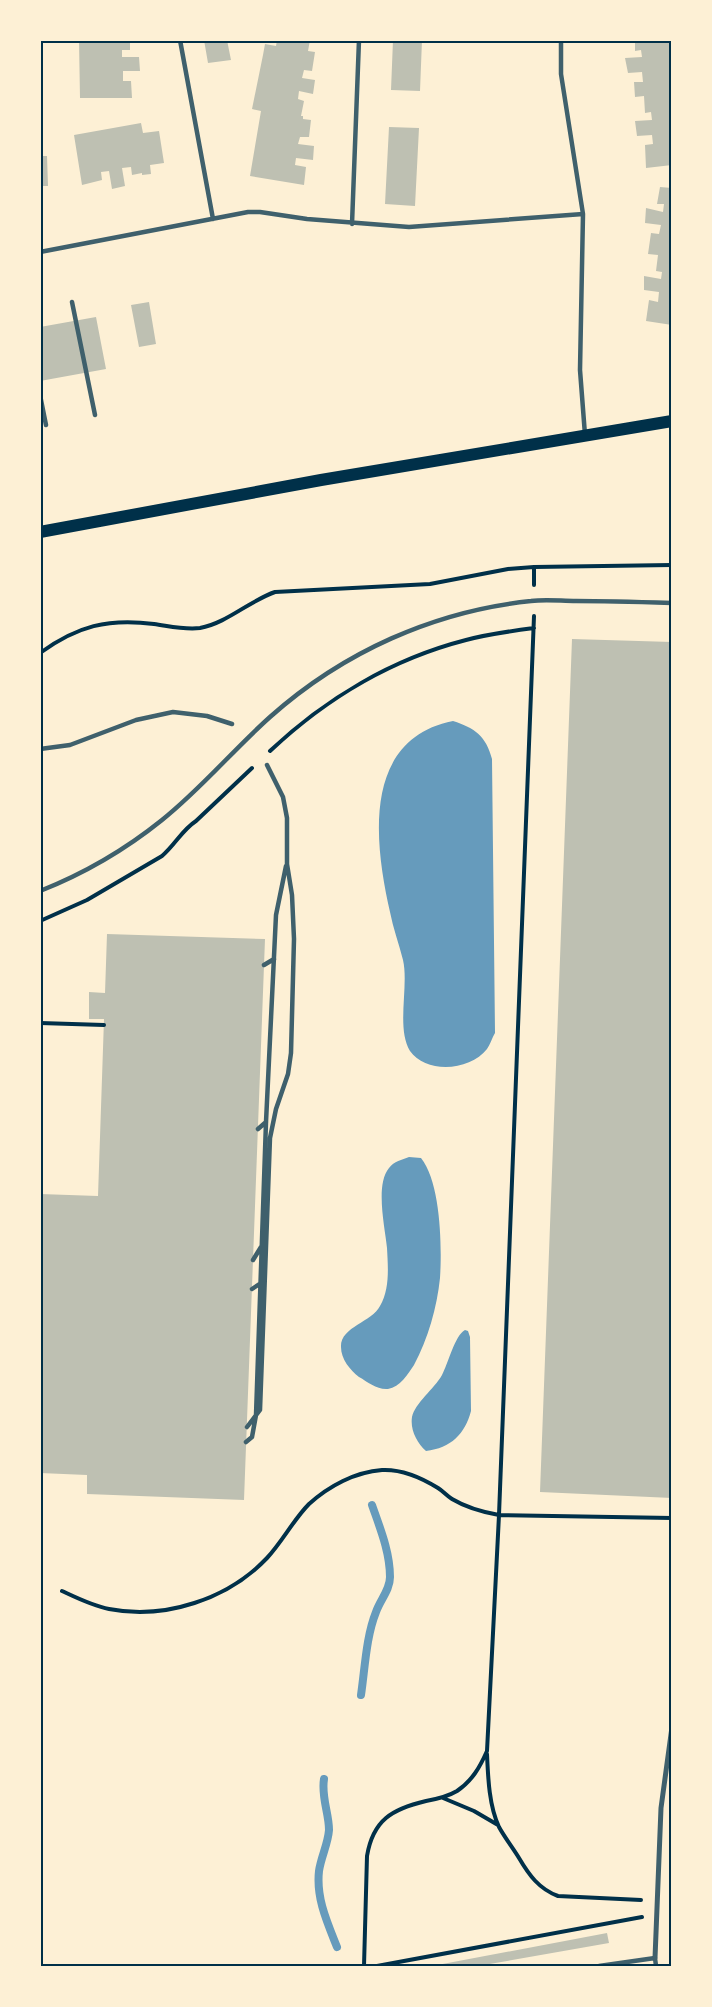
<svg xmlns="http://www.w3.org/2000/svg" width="712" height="2007" font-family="'Work Sans',sans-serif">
<rect width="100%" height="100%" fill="#fdf0d5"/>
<path fill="#669bbc" d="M 453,721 C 475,728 486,736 492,759 L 495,1033 C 492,1038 490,1045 487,1049 C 470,1071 426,1074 410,1051 C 396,1028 409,986 403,960 C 399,944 393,928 390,912 C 374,842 362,739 453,721 Z
M 409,1157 L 421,1158 C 441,1183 442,1247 440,1278 C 437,1307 428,1339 414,1365 C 408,1374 400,1387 388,1389 C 377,1390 368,1382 359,1377 C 350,1370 341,1359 341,1347 C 340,1327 372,1322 380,1306 C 390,1289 388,1267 387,1248 C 385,1227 375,1185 389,1168 C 394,1161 402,1160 409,1157 Z
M 465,1330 L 468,1331 L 470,1337 L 471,1411 C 465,1434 451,1448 426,1451 C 417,1443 410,1430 412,1417 C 415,1403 434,1389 442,1375 C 448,1364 455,1335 465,1330 Z"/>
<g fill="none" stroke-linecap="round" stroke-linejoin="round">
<path stroke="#669bbc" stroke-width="8" d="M 361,1695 C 365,1668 366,1637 376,1612 C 380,1600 390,1590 390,1577 C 390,1552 380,1528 372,1505
M 324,1779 C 321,1797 329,1813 329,1830 C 328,1844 321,1857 319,1871 C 316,1898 327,1922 337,1947"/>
</g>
<path fill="#bec0b2" d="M 79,40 L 130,40 L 130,50 L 122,50 L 122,57 L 139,57 L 140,71 L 123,71 L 123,81 L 131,81 L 132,98 L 80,98 Z
M 204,40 L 227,40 L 231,60 L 208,63 Z
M 277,40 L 310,40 L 308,51 L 315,52 L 312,71 L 304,70 L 302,78 L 315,80 L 313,94 L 299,91 L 298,99 L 304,101 L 301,116 L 303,116 L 303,119 L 311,120 L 309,137 L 300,137 L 298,144 L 314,146 L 313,160 L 296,158 L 295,165 L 306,167 L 304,185 L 250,176 L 261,111 L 252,109 L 263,55 L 265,44 L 276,46 Z
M 393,40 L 422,40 L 420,91 L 391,90 Z
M 635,40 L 672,40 L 672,165 L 646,168 L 645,145 L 653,144 L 652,135 L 637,136 L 635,121 L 652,120 L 651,112 L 645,113 L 644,96 L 635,97 L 634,82 L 643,82 L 642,72 L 628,73 L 625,58 L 642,57 L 641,50 L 635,51 Z
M 141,123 L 143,133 L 159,131 L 164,163 L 150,165 L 151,174 L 142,175 L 142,173 L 132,175 L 131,167 L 122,168 L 125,186 L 112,189 L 109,171 L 101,172 L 102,180 L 82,185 L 74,135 Z
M 389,127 L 419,128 L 415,206 L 385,204 Z
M 40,156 L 47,156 L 48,186 L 40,186 Z
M 660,187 L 672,188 L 672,325 L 646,321 L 649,300 L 658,302 L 659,292 L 644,290 L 644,276 L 661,279 L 662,272 L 656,271 L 658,255 L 648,254 L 651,233 L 659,234 L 661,225 L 645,223 L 646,208 L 663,212 L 664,204 L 657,204 Z
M 149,302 L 156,344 L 139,347 L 131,305 Z
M 96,317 L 106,369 L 40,381 L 40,327 Z
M 572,639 L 672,642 L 672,1498 L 540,1492 Z
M 107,934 L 265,939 L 244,1500 L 87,1494 L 87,1475 L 40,1473 L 40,1194 L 98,1196 L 104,1019 L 89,1019 L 89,992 L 105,993 Z
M 607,1933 L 609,1943 L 478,1966 L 432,1966 Z"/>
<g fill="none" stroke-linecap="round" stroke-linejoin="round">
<path stroke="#003049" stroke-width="4" d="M 534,585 L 534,567
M 40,653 C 77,626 108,618 154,624 C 169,626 184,630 200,628 C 227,623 249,601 275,592 L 430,584 L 508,569 L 534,567 L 672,565
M 270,751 C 325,699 392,659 466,640 C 488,634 511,631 534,628
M 40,921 L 87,900 L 162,856 C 175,845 182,830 196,821 L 252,768
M 40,1023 L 104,1025
M 62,1591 C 77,1598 93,1606 109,1609 C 165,1620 228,1599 267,1558 C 282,1542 294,1519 309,1504 C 329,1486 355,1472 382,1470 C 402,1469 422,1478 438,1488 C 443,1491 447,1496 452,1499 C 467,1508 482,1512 499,1515 L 672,1518
M 487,1754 C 488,1777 489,1806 499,1827 C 505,1838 513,1848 519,1858 C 529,1875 539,1889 558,1896 L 641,1900
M 443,1798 L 474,1811 L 498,1825
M 364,1966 L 367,1856 C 373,1820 392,1809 426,1801 C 437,1799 447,1797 457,1791 C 472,1781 480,1767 487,1751 L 499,1515 L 534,616
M 377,1966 L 642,1917"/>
<path stroke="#3f606c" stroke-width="4.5" d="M 180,40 L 213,219
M 561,40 L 561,74 L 583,214 L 580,370 L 585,435
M 352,224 L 359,40
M 40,252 L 248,212 L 260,212 L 307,219 L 409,227 L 583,214
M 72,302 L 95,415
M 40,395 L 46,425
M 40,749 L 70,745 L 136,720 L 173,712 L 207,716 L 232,724
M 40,891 C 83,874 126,849 162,820 C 201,789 233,750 270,717 C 343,652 434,611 531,601 C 546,599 561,601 576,601 C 608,601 640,602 672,603
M 264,965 L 274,959
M 258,1129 L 266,1122
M 253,1260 L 261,1247
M 252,1289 L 261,1283
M 247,1427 L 260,1410 L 270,1138 L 276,1109 L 288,1074 L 291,1053 L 294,939 L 292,895 L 287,864 L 287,818 L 283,797 L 267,765
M 246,1442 L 252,1437 L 256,1415 L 266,1122 L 276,915 L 286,866
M 599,1966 L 655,1958 L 656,1966"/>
<path stroke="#3f606c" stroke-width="5" d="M 655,1958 L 661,1808 L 672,1727"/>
<path stroke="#003049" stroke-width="12" d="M 40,532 L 321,480 L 672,421"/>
</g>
<rect width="712" height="2007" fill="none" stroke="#fdf0d5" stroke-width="84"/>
<rect x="42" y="42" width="628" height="1923" fill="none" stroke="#003049" stroke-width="2"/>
</svg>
